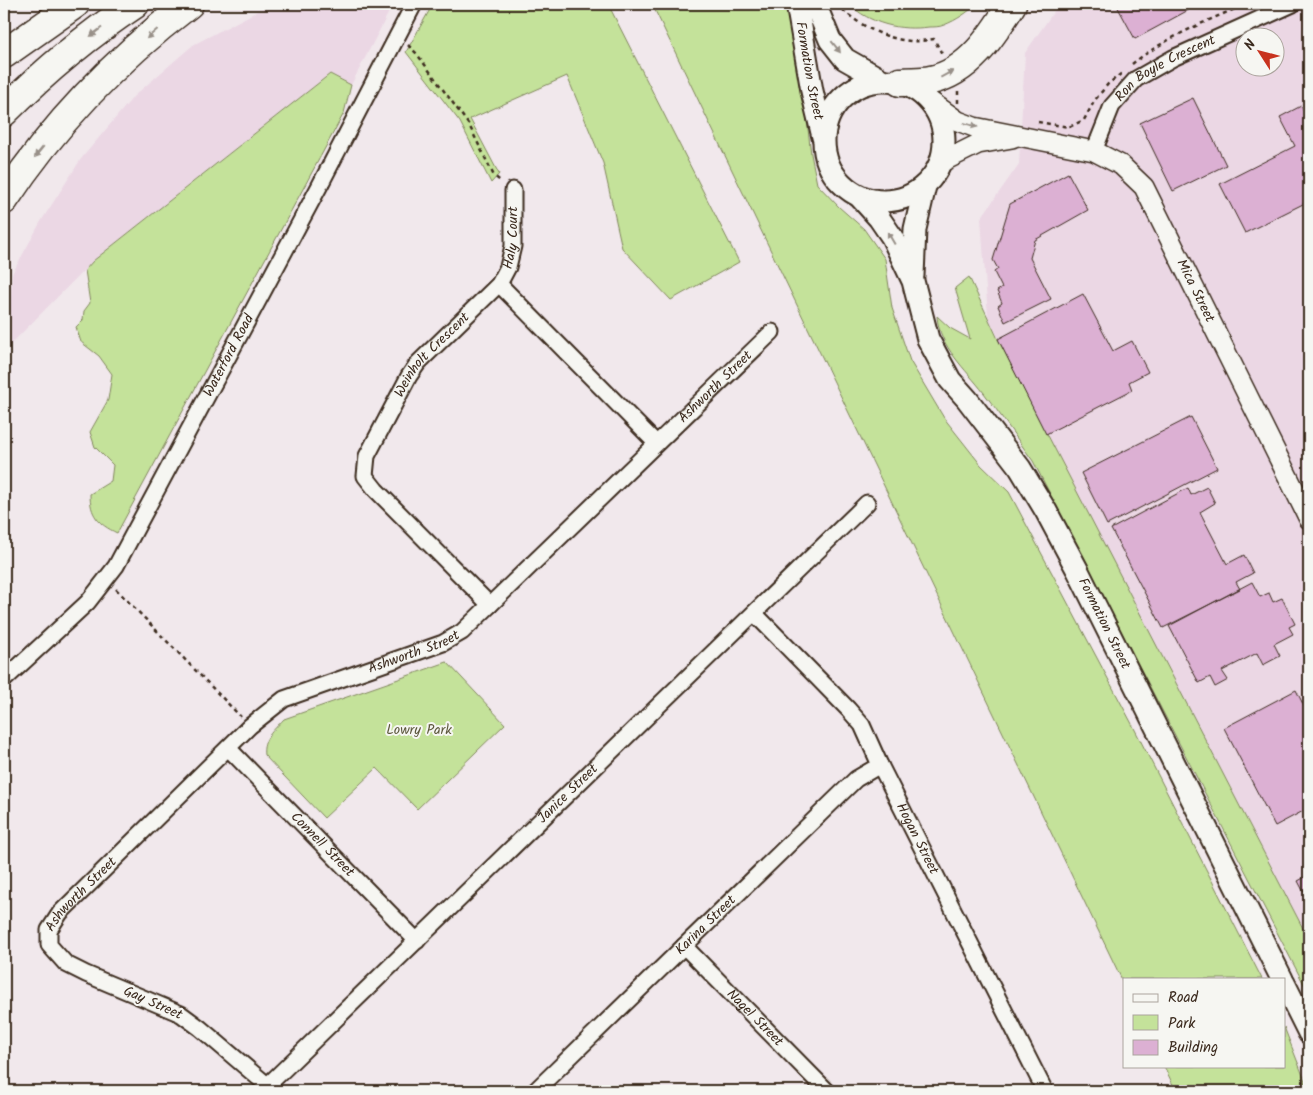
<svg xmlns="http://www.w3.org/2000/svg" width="1313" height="1095" font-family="Kalam,sans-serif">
<rect width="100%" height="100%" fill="#f1e8ec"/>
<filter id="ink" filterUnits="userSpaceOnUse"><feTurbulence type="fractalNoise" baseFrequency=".02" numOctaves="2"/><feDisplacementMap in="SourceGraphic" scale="10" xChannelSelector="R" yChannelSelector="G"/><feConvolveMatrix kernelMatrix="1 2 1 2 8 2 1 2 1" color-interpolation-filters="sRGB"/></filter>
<g filter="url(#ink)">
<path fill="#ebd7e4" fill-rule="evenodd" d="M 279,4 L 358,4 L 389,12 L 351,85 L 330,74 L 93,261 L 9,346 L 12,274 L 40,223 L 81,159 L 134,96 L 193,45 L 267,6 Z
M 1059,4 L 1309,4 L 1309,941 L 1046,434 L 988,317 L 981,218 L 1019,164 L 1025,53 ZM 1246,38 L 1276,38 L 1276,68 L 1246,68 Z"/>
<path fill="#c4e29a" stroke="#80865c" d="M 433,4 L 608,4 L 739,262 L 671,300 L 622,248 L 603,163 L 567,76 L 470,119 L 499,174 L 491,183 L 460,122 L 406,52 Z
M 652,4 L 789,4 L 800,63 L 811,154 L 817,184 L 839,207 L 864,229 L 885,259 L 892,308 L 910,361 L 944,418 L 981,465 L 1009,492 L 1132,724 L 1262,979 L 1124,979 L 1124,984 Z
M 849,4 L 977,4 C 968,12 957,20 944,25 C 940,27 934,27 929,27 C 900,31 870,24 849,4 Z
M 330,74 L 351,85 L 344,113 L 117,533 C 98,524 90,515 90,494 L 111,481 L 113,465 L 95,447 L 90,432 L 108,400 L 112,374 L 99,356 L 81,342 L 76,327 L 83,320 L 84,311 L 90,303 L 85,270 L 93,261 Z
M 969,277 L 998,339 L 1309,940 L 1309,994 L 1033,461 C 1017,439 1001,415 984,393 C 966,369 939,347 937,316 L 950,328 L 970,339 L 955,288 Z
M 447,662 L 505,724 L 417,809 L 377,768 L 324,818 L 264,755 C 262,739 273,731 284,719 Z
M 1284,1027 L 1309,1091 L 1176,1091 L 1164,1066 L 1284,1066 Z"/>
<path fill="#dcb0d3" stroke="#3b2a1e" d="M 1116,4 L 1195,4 L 1196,6 L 1135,39 Z
M 1193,98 L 1226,165 L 1173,191 L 1140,123 Z
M 1301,106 L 1307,118 L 1309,117 L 1309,201 L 1245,233 L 1220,184 L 1295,146 L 1280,117 Z
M 1068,173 L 1088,210 L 1035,240 L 1030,258 L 1051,299 L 1005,322 L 998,306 L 1002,303 L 997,291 L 1002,288 L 994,272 L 998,269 L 993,260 L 1010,204 Z
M 1083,294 L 1113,351 L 1132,341 L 1148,372 L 1129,382 L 1132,390 L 1046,434 L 998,339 Z
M 1191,417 L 1217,468 L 1107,525 L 1081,473 Z
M 1207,487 L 1215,503 L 1200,512 L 1227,564 L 1244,555 L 1253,573 L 1236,582 L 1240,589 L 1163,628 L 1111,529 L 1188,488 L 1191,495 Z
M 1252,582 L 1260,597 L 1269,593 L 1273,602 L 1282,598 L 1295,624 L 1289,627 L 1293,634 L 1274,644 L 1280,656 L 1263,665 L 1257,653 L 1222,671 L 1228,680 L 1215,687 L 1210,677 L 1199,683 L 1169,626 Z
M 1296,690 L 1309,716 L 1309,808 L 1275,826 L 1224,728 Z
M 1309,875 L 1309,902 L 1298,881 Z"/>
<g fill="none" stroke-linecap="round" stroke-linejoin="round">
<g stroke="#3b2a1e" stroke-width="19">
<g id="minor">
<path id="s1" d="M 1094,151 L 1112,106 L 1136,79 L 1173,58 L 1293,4"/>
<path d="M 499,284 L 656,443"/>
<path id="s2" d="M 490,605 L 376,490 L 365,476 L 367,456 L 409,376 L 418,363 L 499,284 L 508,267 L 513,246 L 513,190"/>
<path id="s3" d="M 754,613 L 848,709 L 862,725 L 880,765 L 1045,1091"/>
<path id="s4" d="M 4,680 L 88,602 L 116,566 L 319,187 L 414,4"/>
<path id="s5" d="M 228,748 L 417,941"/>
<path id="s6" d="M 684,946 L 827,1091"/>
<path id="s7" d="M 268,1085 L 867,503"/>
<path id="s8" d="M 274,1091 L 200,1028 L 181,1014 L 86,974 L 66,964 L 49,945 L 49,930 L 60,913 L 250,726 L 284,699 L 443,643 L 462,632 L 772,332"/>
<path id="s9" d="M 535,1091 L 856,779 L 880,765"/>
</g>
</g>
<g stroke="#3b2a1e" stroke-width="22">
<g id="tertiary">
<path id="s10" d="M 930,101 L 958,121 L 974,127 L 1094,151 L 1121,165 L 1144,187 L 1309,519"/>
<path d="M 940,163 L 978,144 L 1012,138"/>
</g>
</g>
<g stroke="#3b2a1e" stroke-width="25">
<g id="secondary">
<path id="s11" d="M 797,4 L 812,91 L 823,137"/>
<path d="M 815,4 L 830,40 L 845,59 L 882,80"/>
<circle cx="884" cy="141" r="60"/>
<path id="s12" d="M 860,197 L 879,218 L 892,237 L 913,281 L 928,339 L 950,380 L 967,399 L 1020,468 L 1046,511 L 1078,571 L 1282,979"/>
<path d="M 913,276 L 915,229 L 925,186"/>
<path d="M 1284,983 L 1309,1033"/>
</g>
</g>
<g stroke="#3b2a1e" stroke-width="31">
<path id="motorway" d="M 4,54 L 75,4
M 900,82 C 910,81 922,82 931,80 C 970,72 993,34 1012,4
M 4,112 C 44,72 88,35 135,4
M 4,200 C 53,125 118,58 189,4"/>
</g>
<path stroke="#3b2a1e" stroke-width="2.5" stroke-dasharray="4 4" stroke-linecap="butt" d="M 837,4 C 856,24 882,38 910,41 C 918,42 927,40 934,39 L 942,54
M 408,45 L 417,54 L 469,125 L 494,176 L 502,182
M 1132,64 C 1165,38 1208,20 1247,4
M 958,91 L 958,103
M 1038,122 L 1069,127 L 1084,120 L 1095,100 L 1108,84 L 1122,73
M 116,589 L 241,717"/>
<use href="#minor" stroke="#f6f6f2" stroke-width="15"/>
<use href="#tertiary" stroke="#f6f6f2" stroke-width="19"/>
<use href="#secondary" stroke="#f6f6f2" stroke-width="21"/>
<use href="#motorway" stroke="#f6f6f2" stroke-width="28"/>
</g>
<defs><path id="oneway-solid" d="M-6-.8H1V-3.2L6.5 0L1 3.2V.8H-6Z" transform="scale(1.25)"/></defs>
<g fill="#989088">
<use href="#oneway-solid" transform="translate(96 32) rotate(143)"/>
<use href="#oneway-solid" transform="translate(152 34) rotate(139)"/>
<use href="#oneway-solid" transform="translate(836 47) rotate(52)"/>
<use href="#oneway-solid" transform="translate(947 74) rotate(-28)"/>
<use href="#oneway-solid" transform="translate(971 125) rotate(16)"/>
<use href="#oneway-solid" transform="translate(39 152) rotate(129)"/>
<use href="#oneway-solid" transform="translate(891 238) rotate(-120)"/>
</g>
</g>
<g text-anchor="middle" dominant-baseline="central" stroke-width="4" stroke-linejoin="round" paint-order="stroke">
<g font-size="14" fill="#3b2a1e" stroke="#f6f6f2">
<text stroke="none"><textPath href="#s1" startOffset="115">Ron Boyle Crescent</textPath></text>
<text stroke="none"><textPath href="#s11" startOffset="68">Formation Street</textPath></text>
<text stroke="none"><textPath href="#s2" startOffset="468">Haly Court</textPath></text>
<text stroke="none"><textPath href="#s10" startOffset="352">Mica Street</textPath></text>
<text stroke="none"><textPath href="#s4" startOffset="399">Waterford Road</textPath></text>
<text stroke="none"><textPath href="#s2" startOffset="321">Weinholt Crescent</textPath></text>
<text stroke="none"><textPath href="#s8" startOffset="1160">Ashworth Street</textPath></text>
<text stroke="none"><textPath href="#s12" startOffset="496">Formation Street</textPath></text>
<text stroke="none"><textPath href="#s8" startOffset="755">Ashworth Street</textPath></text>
<text stroke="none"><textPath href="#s7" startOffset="418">Janice Street</textPath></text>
<text stroke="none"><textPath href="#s3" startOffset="282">Hogan Street</textPath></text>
<text stroke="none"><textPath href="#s5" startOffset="135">Connell Street</textPath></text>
<text stroke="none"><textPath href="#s8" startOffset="335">Ashworth Street</textPath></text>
<text stroke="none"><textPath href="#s9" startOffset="238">Karina Street</textPath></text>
<text transform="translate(153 1003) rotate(24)">Gay Street</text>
<text stroke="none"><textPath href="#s6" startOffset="101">Nagel Street</textPath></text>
</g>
<g font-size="14" fill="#5d583d" stroke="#f6f6f2">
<text x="419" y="730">Lowry Park</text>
</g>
</g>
<rect width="1313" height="1095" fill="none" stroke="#f6f6f2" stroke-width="20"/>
<rect x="10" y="10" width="1293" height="1075" fill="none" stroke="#3b2a1e" stroke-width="2" filter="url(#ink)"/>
<rect x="1123" y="978" width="162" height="90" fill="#f6f6f2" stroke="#aba49d"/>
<rect x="1133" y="994" width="25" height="8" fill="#f6f6f2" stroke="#aba49d"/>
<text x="1168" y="1002" font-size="15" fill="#3b2a1e">Road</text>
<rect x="1133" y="1015" width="25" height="15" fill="#c4e29a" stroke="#aba49d"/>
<text x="1168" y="1028" font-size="15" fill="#3b2a1e">Park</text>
<rect x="1133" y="1040" width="25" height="15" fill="#dcb0d3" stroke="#aba49d"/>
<text x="1168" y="1052" font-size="15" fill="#3b2a1e">Building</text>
<g transform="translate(1260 52) rotate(306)"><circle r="24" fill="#f6f6f2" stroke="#aba49d"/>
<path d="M0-4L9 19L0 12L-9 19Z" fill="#c8321e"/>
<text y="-8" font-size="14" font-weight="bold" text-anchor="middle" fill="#3b2a1e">N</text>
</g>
</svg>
